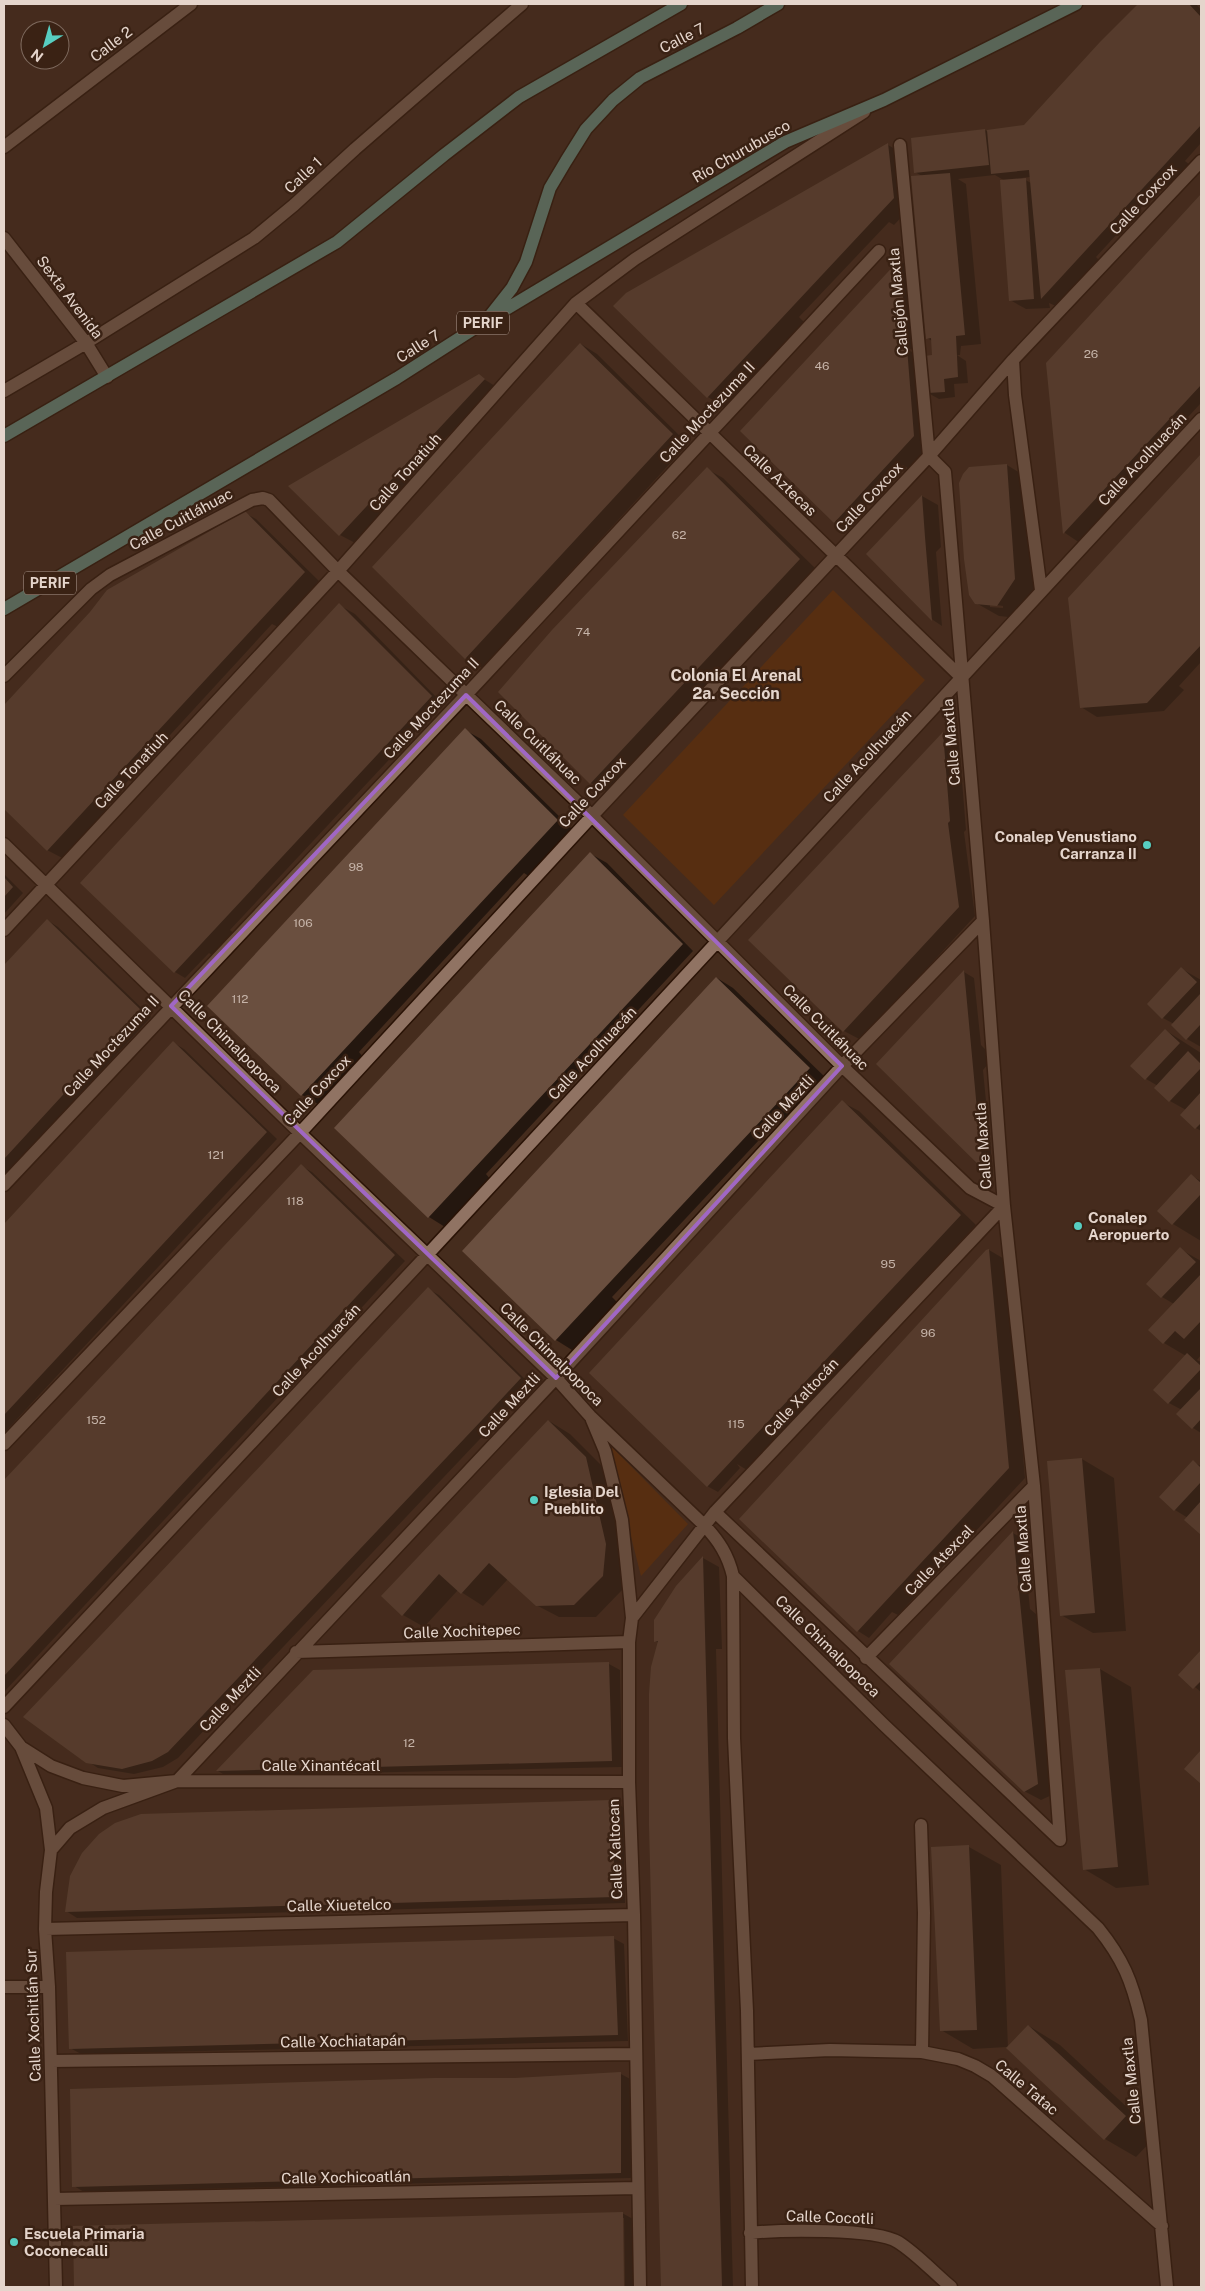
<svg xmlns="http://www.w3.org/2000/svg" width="1205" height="2291" font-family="'Public Sans',sans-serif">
<rect width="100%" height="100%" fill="#452c1d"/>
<path fill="#6e3203" d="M 833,590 L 925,680 L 714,905 L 623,815 Z
M 607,1442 L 688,1524 L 641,1576 Z"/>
<path fill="#0007" fill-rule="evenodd" d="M 1140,4 L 1196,4 L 1201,10 L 1201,143 L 1185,161 L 1190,165 L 1169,187 L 1163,184 L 1096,257 L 1100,261 L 1058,307 L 1049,303 L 1050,308 L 1026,309 L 1010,300 L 1005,181 L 995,175 L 958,179 L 966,184 L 981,344 L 961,346 L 960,355 L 957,355 L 966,361 L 968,383 L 954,384 L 955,397 L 939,399 L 928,393 L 933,357 L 932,341 L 927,338 L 922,176 L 915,172 L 985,130 L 988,132 L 1025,127 L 1101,43 ZM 1030,177 L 1031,183 L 1022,178 Z
M 888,145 L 904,154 L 910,208 L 894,225 L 889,222 L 799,317 L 804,322 L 724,407 L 708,397 L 615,306 Z
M 1201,196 L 1201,403 L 1142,467 L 1147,471 L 1080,543 L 1065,533 L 1048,363 Z
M 900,261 L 910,267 L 923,356 L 902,344 L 901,346 L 923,358 L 930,446 L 909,469 L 903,465 L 845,528 L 834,522 Z
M 581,344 L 597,354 L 688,444 L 482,668 L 466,658 Z
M 479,376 L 495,386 L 408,478 L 413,482 L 357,544 L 340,535 Z
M 1201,456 L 1201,662 L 1179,686 L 1184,690 L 1164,711 L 1097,717 L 1081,707 L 1098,568 Z
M 1007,465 L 1028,478 L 1036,592 L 1019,618 L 999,616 L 976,603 ZM 990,604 L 1003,606 L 1003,608 L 990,607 Z
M 707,469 L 723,478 L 816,569 L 608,792 L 591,783 L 499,692 Z
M 922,496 L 938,505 L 941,547 L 936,552 L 942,626 L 933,620 L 867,554 Z
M 245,513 L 256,519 L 320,582 L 278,627 L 272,624 L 104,807 L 108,811 L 64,859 L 47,850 L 4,807 L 4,707 L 91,613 Z
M 339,605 L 355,614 L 442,703 L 230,930 L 235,934 L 214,957 L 209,953 L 185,978 L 175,972 L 82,883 Z
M 465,730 L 481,739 L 573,830 L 530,877 L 524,873 L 359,1052 L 363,1057 L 318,1104 L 302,1095 L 209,1006 Z
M 943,734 L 959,743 L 966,830 L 964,832 L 975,916 L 861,1040 L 844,1031 L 750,940 Z
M 591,854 L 607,863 L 693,951 L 486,1174 L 490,1179 L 445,1227 L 429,1217 L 336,1128 Z
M 4,874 L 23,893 L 4,914 Z
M 47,920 L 58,927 L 151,1017 L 4,1177 L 4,967 Z
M 1182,969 L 1201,980 L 1201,1047 L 1187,1039 L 1174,1024 L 1163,1018 Z
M 964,972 L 974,978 L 981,1045 L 987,1051 L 988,1064 L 983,1070 L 993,1173 L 983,1168 L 878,1064 Z
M 717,978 L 733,988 L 826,1078 L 782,1124 L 777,1121 L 612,1297 L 617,1302 L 572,1350 L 556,1340 L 510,1294 Z
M 1165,1030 L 1201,1053 L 1201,1131 L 1196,1128 L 1186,1110 L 1170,1101 L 1158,1086 L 1146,1079 Z
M 174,1043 L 184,1049 L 277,1139 L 4,1433 L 4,1226 Z
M 842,1102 L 859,1111 L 976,1225 L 747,1470 L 737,1464 L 740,1468 L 718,1492 L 707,1486 Z
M 301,1166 L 312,1172 L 405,1261 L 4,1692 L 4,1482 Z
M 1192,1176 L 1201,1181 L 1201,1241 L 1173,1224 L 1159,1211 Z
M 1180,1249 L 1201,1261 L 1201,1355 L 1197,1360 L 1201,1362 L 1201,1433 L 1193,1428 L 1182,1410 L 1169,1403 L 1154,1390 L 1186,1356 L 1164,1343 L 1174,1304 L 1162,1297 Z
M 989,1250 L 1006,1260 L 1025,1478 L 898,1615 L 892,1612 L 869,1638 L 858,1631 L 740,1519 Z
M 428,1289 L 439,1295 L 531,1385 L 178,1758 L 163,1767 L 134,1774 L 98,1768 L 87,1761 Z
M 549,1421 L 570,1434 L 607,1471 L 627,1557 L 624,1588 L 596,1617 L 559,1617 L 536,1605 L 508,1579 L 483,1606 L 458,1590 L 424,1627 L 403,1615 Z
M 1082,1459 L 1114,1478 L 1126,1631 L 1093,1633 L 1061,1615 Z
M 1193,1462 L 1201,1466 L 1201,1533 L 1186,1520 L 1188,1518 L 1175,1510 Z
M 1013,1533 L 1023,1539 L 1030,1609 L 1036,1614 L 1054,1794 L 1041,1800 L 1024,1791 Z
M 703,1558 L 719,1567 L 722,1649 L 716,1649 L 733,2287 L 662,2287 L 650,1799 L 659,1643 L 655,1641 Z
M 1201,1652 L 1201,1692 L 1180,1675 Z
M 609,1664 L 620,1670 L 622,1767 L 307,1774 L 307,1778 L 233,1780 L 218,1771 L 313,1671 Z
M 1100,1669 L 1131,1687 L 1149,1885 L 1116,1888 L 1084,1869 Z
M 612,1801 L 623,1807 L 625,1903 L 77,1918 L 66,1911 Z
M 969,1847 L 1001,1865 L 1008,2048 L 1029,2026 L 1060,2045 L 1157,2135 L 1136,2157 L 1105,2139 L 1007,2047 L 973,2049 L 941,2030 L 933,1848 Z
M 613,1938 L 624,1944 L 628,2041 L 81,2054 L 70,2048 Z
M 621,2074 L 632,2080 L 632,2178 L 84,2192 L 74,2186 L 515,2079 Z
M 622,2213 L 633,2219 L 634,2287 L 625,2287 L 624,2218 L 622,2218 L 623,2287 L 75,2287 L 75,2228 Z"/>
<path fill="#6a4f3f" d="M 1138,4 L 1189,4 L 1201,17 L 1201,125 L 1041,299 L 1029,170 L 991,174 L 987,130 L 1024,125 L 1100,42 Z
M 985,129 L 989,165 L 914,173 L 911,138 Z
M 888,143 L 894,198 L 707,398 L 613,306 L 626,293 Z
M 950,173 L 965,335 L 956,336 L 958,377 L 944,379 L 945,392 L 927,393 L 924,356 L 932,355 L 931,338 L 926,339 L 911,176 Z
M 1026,178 L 1034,299 L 1009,301 L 1000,180 Z
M 1201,194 L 1201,385 L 1063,534 L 1046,363 Z
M 900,259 L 914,436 L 834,523 L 740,431 Z
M 580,343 L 673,434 L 465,659 L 372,567 Z
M 479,374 L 485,379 L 339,536 L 288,486 Z
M 1201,454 L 1201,645 L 1147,703 L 1080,708 L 1068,598 Z
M 1007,464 L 1015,579 L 997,606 L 975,604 L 969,595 L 964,559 L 959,483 L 963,474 L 969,467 Z
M 707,467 L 800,559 L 590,784 L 498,692 L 552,630 Z
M 922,495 L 925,537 L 932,621 L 866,554 Z
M 245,511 L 305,572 L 47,851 L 4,809 L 4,705 L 90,612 L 107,590 Z
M 339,603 L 432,696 L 174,973 L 80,883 Z
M 465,728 L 558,820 L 301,1096 L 207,1006 Z
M 943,732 L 950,821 L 948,823 L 959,907 L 843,1032 L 748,940 Z
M 590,852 L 683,944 L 428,1218 L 334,1128 Z
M 4,877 L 13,887 L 4,897 Z
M 47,919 L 141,1010 L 4,1159 L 4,965 Z
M 1181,967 L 1197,982 L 1162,1019 L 1147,1004 Z
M 964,970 L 976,1099 L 983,1169 L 876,1064 Z
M 716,977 L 810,1068 L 555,1341 L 462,1251 Z
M 1201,993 L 1201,1024 L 1186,1040 L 1171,1025 Z
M 1165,1029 L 1180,1043 L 1145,1080 L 1130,1066 Z
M 173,1041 L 267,1132 L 4,1415 L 4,1224 Z
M 1188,1051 L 1201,1064 L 1201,1068 L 1169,1102 L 1154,1088 Z
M 1201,1092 L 1201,1123 L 1195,1129 L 1180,1115 Z
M 842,1100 L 961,1215 L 707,1487 L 589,1373 Z
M 301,1164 L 395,1255 L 4,1676 L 4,1480 Z
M 1191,1174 L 1201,1183 L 1201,1194 L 1172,1225 L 1157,1211 Z
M 1180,1247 L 1196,1262 L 1161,1298 L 1146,1284 Z
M 989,1249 L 1009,1468 L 857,1632 L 739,1519 L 986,1250 Z
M 1201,1274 L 1201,1321 L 1184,1339 L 1175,1331 L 1163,1344 L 1148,1330 Z
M 428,1287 L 521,1378 L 482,1420 L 168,1752 L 152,1761 L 122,1769 L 86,1763 L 23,1717 L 160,1573 Z
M 1187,1353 L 1201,1366 L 1201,1369 L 1168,1404 L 1153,1390 Z
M 1201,1388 L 1201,1419 L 1192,1429 L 1176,1414 Z
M 548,1420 L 586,1457 L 606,1544 L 603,1576 L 574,1605 L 536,1606 L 489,1563 L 461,1594 L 439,1574 L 402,1616 L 381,1596 Z
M 1082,1458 L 1095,1613 L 1060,1616 L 1047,1461 Z
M 1193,1460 L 1201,1468 L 1201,1482 L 1174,1511 L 1159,1497 Z
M 1201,1501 L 1201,1532 L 1200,1534 L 1184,1520 Z
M 1013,1531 L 1038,1784 L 1024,1792 L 889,1664 Z
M 703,1556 L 722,2287 L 661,2287 L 649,1825 L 649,1694 L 651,1667 L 658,1641 L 654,1642 L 654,1620 L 676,1586 Z
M 1201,1650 L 1201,1681 L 1193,1689 L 1178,1675 Z
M 609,1662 L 612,1761 L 216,1771 L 313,1670 Z
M 1100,1668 L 1118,1867 L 1083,1870 L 1065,1670 Z
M 1201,1750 L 1201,1781 L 1200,1783 L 1184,1769 Z
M 612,1800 L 615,1897 L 65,1912 L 70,1876 L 82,1853 L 99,1834 L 115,1823 L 141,1814 Z
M 969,1845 L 977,2030 L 940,2031 L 931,1847 Z
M 614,1936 L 618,2035 L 69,2049 L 66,1952 Z
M 1028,2025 L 1126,2116 L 1104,2140 L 1006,2048 Z
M 621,2072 L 621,2173 L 72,2187 L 70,2089 L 435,2078 L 515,2078 Z
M 623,2212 L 624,2287 L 74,2287 L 73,2226 Z"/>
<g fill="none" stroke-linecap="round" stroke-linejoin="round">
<g stroke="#2a1306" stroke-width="15">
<path id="minor" d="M 900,145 L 929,456 L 945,472 L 983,921 L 1004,1206 L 1034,1486 L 1060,1840
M 4,147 L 191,4
M 4,238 L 86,343 L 107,377
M 576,303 L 962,678
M 1013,360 L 1015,395 L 1041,590
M 4,391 L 86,343 L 254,238 L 294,205 L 355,149 L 522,4
M 4,676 L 91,589 L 110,575 L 252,500 L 263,498 L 269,500 L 338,571 L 592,816 L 842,1066 L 970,1188 L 1004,1206 L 715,1512 L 632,1618
M 4,844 L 300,1133 L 556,1378 L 590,1416 L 704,1525 C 719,1541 728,1555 733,1576 L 883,1724 L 1098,1928 C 1123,1959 1132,1981 1141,2020 L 1167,2287
M 4,930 L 338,571 L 576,303 L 635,259 L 864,112
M 4,1185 L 466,695 L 879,251
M 592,1420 L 605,1451 L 622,1520 L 632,1618 L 629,1642 L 629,1782 L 634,1915 L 640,2287
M 4,1444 L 300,1133 L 592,816 L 929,456 L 1013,360 L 1201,161
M 715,1512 L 1060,1840
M 733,1576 L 734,1738 L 747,2011 L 752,2287
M 296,1652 L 629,1642
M 866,1658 L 1034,1486
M 4,1707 L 428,1254 L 1201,419
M 4,1725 L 21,1747 L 46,1808 L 51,1850 L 46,1892 L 45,1929 L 49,1987 L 56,2287
M 21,1747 L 51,1766 L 83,1778 L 123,1786 L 177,1781 L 629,1782
M 921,1825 L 924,1913 L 922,2052
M 51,1850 L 70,1828 L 103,1808 L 177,1781 L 556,1378 L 842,1066 L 983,921
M 45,1929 L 634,1915
M 4,1987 L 49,1987
M 748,2054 L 830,2050 L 922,2052 L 958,2059 L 975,2066 L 992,2076 L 1162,2226
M 51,2061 L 634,2054
M 54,2199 L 638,2188
M 750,2233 C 780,2230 875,2228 898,2242 C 917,2254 934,2273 951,2287"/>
</g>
<g stroke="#2a1306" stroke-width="15">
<path id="major" d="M 493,317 L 785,142 L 884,100 L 1076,4
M 4,436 L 337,242 L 444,155 L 519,97 L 681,4
M 4,609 L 397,378 L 486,321 L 512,288 L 526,262 L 550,188 L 566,161 L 586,129 L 613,100 L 640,78 L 737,28 L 778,4"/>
</g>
<use href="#minor" stroke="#907363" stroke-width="12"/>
<use href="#major" stroke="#71ab9d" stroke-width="12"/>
</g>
<path d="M0 0H1205V2291H0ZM 466,695 L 842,1066 L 556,1378 L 171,1006 Z" fill="#452c1d" fill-opacity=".55" fill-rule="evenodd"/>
<path fill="none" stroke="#a067c4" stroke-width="4" stroke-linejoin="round" d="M 466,695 L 842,1066 L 556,1378 L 171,1006 Z"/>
<g fill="#57cec1" stroke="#3a2214" stroke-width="2">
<circle cx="1147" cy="845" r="5"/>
<circle cx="1078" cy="1226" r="5"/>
<circle cx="534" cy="1500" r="5"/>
<circle cx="14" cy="2242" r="5"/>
</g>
<g text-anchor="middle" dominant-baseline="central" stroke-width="5" stroke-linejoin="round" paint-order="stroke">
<g font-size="12" fill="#c6b4a9">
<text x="1091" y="354">26</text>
<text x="822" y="366">46</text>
<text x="679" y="535">62</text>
<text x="583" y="632">74</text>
<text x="356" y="867">98</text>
<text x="303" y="923">106</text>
<text x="240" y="999">112</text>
<text x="216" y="1155">121</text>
<text x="295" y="1201">118</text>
<text x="888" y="1264">95</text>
<text x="928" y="1333">96</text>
<text x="96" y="1420">152</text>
<text x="736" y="1424">115</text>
<text x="409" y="1743">12</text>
</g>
<g fill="#3a2214" stroke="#b29f95" stroke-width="1">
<rect x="457" y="311.5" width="52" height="23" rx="4"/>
<rect x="24" y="571.5" width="52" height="23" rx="4"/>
</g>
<g font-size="14" font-weight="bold" fill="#e5d5cc">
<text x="483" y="323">PERIF</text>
<text x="50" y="583">PERIF</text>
</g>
<g font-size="15" fill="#e5d5cc" stroke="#3a2214">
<text transform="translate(682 38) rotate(-27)">Calle 7</text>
<text transform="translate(111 44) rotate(-37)">Calle 2</text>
<text transform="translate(741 151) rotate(-30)">Río Churubusco</text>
<text transform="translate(303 175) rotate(-43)">Calle 1</text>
<text transform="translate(1143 199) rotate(-47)">Calle Coxcox</text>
<text transform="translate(70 297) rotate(53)">Sexta Avenida</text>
<text transform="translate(898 302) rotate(-95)">Callejón Maxtla</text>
<text transform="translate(418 346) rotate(-32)">Calle 7</text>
<text transform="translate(707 412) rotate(-47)">Calle Moctezuma II</text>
<text transform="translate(1142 459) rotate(-47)">Calle Acolhuacán</text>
<text transform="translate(405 472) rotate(-48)">Calle Tonatiuh</text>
<text transform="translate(780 480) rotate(44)">Calle Aztecas</text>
<text transform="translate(869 497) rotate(-47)">Calle Coxcox</text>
<text transform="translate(181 519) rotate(-28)">Calle Cuitláhuac</text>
<text transform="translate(431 708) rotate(-47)">Calle Moctezuma II</text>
<text transform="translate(538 742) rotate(44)">Calle Cuitláhuac</text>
<text transform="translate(951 742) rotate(-95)">Calle Maxtla</text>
<text transform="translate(867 756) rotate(-47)">Calle Acolhuacán</text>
<text transform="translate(131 770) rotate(-47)">Calle Tonatiuh</text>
<text transform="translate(592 792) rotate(-47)">Calle Coxcox</text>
<text transform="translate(826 1027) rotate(45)">Calle Cuitláhuac</text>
<text transform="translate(230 1041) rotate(45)">Calle Chimalpopoca</text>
<text transform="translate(111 1046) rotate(-47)">Calle Moctezuma II</text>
<text transform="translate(592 1053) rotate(-47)">Calle Acolhuacán</text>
<text transform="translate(317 1090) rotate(-47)">Calle Coxcox</text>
<text transform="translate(783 1107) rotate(-47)">Calle Meztli</text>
<text transform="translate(983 1146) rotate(-94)">Calle Maxtla</text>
<text transform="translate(316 1350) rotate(-47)">Calle Acolhuacán</text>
<text transform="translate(552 1354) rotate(45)">Calle Chimalpopoca</text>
<text transform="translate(801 1397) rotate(-47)">Calle Xaltocán</text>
<text transform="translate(509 1405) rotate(-47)">Calle Meztli</text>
<text transform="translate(1023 1549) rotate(-94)">Calle Maxtla</text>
<text transform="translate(939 1560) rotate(-46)">Calle Atexcal</text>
<text transform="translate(462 1631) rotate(-2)">Calle Xochitepec</text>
<text transform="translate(828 1646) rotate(44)">Calle Chimalpopoca</text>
<text transform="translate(230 1699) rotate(-47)">Calle Meztli</text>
<text x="321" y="1765">Calle Xinantécatl</text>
<text transform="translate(615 1849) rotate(-92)">Calle Xaltocan</text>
<text transform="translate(339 1905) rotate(-1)">Calle Xiuetelco</text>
<text transform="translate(33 2015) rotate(-92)">Calle Xochitlán Sur</text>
<text transform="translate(343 2041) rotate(-1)">Calle Xochiatapán</text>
<text transform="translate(1131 2081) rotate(-96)">Calle Maxtla</text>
<text transform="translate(1027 2087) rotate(40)">Calle Tatac</text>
<text transform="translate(346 2177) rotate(-1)">Calle Xochicoatlán</text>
<text transform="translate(830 2217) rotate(2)">Calle Cocotli</text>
</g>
<g font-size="15" font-weight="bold" fill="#e5d5cc" stroke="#3a2214" text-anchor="start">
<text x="1137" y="836" text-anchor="end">Conalep Venustiano<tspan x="1137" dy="17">Carranza II</tspan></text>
<text x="1088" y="1217">Conalep<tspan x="1088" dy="17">Aeropuerto</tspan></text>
<text x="544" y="1491">Iglesia Del<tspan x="544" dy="17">Pueblito</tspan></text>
<text x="24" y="2233">Escuela Primaria<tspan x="24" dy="17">Coconecalli</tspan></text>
</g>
<g font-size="16" font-weight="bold" fill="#e5d5cc" stroke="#3a2214">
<text x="736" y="675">Colonia El Arenal<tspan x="736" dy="18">2a. Sección</tspan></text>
</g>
</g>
<rect width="1205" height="2291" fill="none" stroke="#e5d5cc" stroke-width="10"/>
<g transform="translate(45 45) rotate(217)"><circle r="24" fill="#3a2214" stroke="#7e6a5e"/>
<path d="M0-4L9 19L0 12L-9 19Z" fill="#57cec1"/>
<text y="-8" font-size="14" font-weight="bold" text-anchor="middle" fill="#e5d5cc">N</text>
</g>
</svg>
